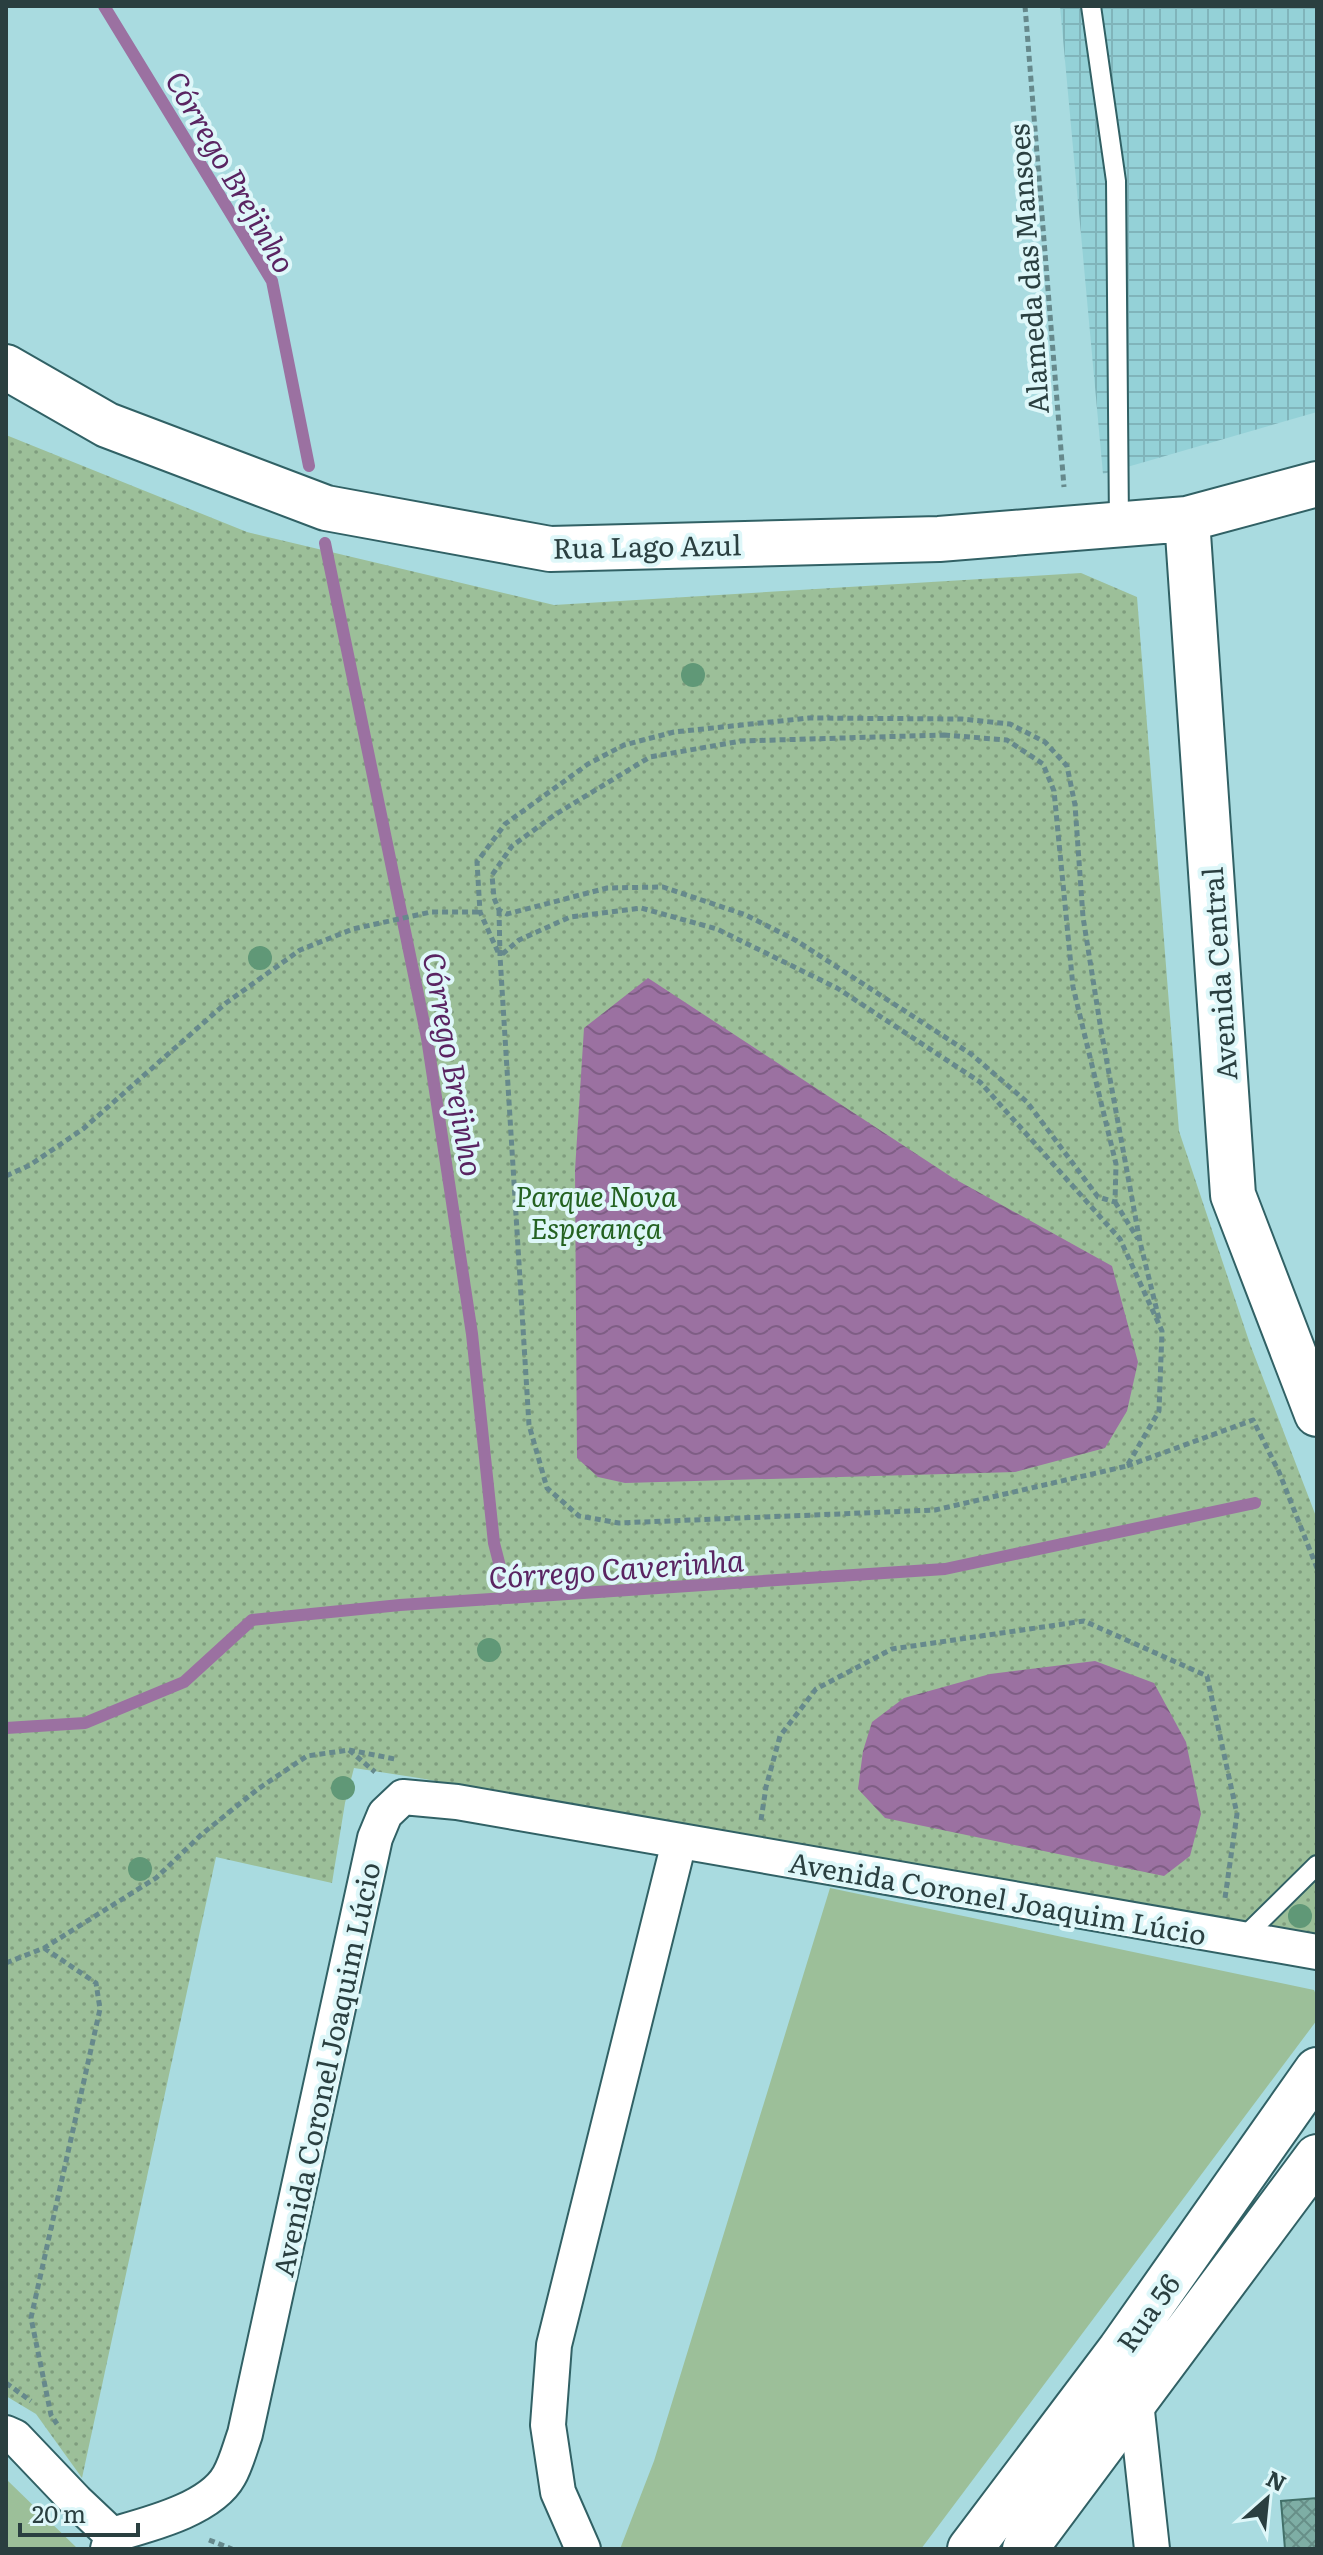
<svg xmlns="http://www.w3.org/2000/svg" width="1323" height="2555" font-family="Literata,serif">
<defs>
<pattern id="industrial-grid" width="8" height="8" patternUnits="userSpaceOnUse" patternTransform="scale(2)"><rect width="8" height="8" fill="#94d1d7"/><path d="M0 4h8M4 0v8" fill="none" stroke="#80b4ba"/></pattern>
<pattern id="park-dots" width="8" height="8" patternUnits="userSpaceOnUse" patternTransform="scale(2)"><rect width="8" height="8" fill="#9cbf99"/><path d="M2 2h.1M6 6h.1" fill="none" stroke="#7f9d7e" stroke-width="1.8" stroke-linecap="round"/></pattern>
<pattern id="water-waves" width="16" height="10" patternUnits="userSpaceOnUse" patternTransform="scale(2)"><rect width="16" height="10" fill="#9b71a1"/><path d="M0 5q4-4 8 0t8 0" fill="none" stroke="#7f5e85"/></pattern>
<pattern id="building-cross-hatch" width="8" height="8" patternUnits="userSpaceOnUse" patternTransform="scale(2)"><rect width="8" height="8" fill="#7eaea5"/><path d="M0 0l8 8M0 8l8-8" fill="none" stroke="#678f88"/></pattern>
</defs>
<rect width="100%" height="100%" fill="#a9dbe0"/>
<path fill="url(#industrial-grid)" d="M 1060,6 L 1317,6 L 1317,412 L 1103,474 Z"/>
<path fill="#9cbf99" d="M 830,1888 L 1314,1990 L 1317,1997 L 1317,2020 L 921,2549 L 620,2549 L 654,2461 Z
M 6,2479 L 78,2549 L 6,2549 Z"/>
<path fill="url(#park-dots)" d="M 6,435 L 247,532 L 554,605 L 1081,573 L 1137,597 L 1179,1131 L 1250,1344 L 1317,1519 L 1317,1943 L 419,1778 L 354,1768 L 345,1803 L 332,1883 L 216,1857 L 82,2478 L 36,2414 L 6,2396 Z"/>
<path fill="url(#water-waves)" d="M 648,978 L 953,1178 L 1112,1266 L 1138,1362 L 1127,1411 L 1105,1448 L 1015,1472 L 625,1483 L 598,1477 L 577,1458 L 575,1170 L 584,1028 Z
M 1095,1661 L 1154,1683 L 1186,1742 L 1201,1814 L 1190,1856 L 1164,1876 L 885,1818 L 858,1789 L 863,1751 L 872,1722 L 904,1698 L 990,1674 Z"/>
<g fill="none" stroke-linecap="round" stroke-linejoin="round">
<path stroke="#9b71a1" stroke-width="12" d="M 104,6 L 272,281 L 309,466
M 325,543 L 427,1038 L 472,1334 L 494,1543 L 508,1598
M 6,1728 L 85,1723 L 184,1682 L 252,1620 L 400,1605 L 945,1569 L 1255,1503"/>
</g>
<path fill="url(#building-cross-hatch)" stroke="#427069" stroke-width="2" d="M 1317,2498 L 1317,2549 L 1285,2549 L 1281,2501 Z"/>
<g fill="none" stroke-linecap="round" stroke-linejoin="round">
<g stroke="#316165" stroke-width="22">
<path id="service" d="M 1091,6 L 1116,181 L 1119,524
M 1242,1939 L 1317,1865"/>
</g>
<g stroke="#316165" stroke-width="38">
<path id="minor" d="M 1136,2402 L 1152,2549
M 6,2433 L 15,2437 L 76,2501 L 112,2535
M 108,2549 L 112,2535 C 146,2525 210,2510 229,2476 C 236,2464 240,2448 245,2434 L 375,1838 L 385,1814 L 403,1797 L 457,1802 L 1317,1952
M 583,2549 L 558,2492 L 548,2425 L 554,2345 L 679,1842"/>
</g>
<g stroke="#316165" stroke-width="48">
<path id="tertiary" d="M 6,367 L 107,425 L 326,508 L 550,549 L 939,539 L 1187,519 L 1317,484
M 1187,519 L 1233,1195 L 1317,1414
M 970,2549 L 1120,2350 L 1317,2070
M 1025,2549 L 1317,2157"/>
</g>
<path stroke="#66898c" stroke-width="5" stroke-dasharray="6 4" stroke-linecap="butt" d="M 1025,6 L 1064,487
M 944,735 L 1007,740 L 1043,764 L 1054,791 L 1073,987 L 1116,1164 L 1115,1202 L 1098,1197 L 1027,1102 L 971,1054 L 797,941 L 746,915 L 663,887 L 607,888 L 507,914 L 499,910 L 494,898 L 492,875 L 512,846 L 556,814 L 650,757 L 741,741 Z
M 499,910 L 500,956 L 529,1425 L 547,1488 L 579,1516 L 619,1523 L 935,1510 L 1127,1466 L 1159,1411 L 1162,1331 L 1120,1239 L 980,1082 L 837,988 L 717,929 L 641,908 L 570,917 L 519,940 L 500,956
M 498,952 L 480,912 L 477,862 L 505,824 L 588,764 L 624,745 L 674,732 L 809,718 L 962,719 L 1010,724 L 1045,742 L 1067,766 L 1075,805 L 1083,917 L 1101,1030 L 1140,1242 L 1159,1319
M 6,1176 L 30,1165 L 83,1129 L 226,1003 L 300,950 L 353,929 L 431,912 L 480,912
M 1115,1202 L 1138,1239
M 1127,1466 L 1253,1420 L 1279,1472 L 1317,1568
M 349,1750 L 395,1759
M 761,1820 L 766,1787 L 780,1736 L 816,1689 L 892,1649 L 1084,1621 L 1207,1676 L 1237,1814 L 1225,1898
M 44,1948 L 96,1983 L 100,2009 L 31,2318 L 51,2415 L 57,2424
M 6,1963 L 44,1948 L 156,1878 L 202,1834 L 258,1789 L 307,1756 L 349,1750 L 375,1772
M 6,2383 L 31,2401
M 209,2540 L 232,2549"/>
<use href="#service" stroke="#fff" stroke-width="18"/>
<use href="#minor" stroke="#fff" stroke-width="34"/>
<use href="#tertiary" stroke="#fff" stroke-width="44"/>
</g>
<g fill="#609877">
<circle cx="693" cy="675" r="12"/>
<circle cx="260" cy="958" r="12"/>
<circle cx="489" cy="1650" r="12"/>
<circle cx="343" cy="1788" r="12"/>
<circle cx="140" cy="1869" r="12"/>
<circle cx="1300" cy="1916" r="12"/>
</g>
<g text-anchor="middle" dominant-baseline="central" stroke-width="8" stroke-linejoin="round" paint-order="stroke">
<g font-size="28" fill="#2a3f40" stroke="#def7f9">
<text transform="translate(1027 269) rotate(-94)">Alameda das Mansoes</text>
<text transform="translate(647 545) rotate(-1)">Rua Lago Azul</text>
<text transform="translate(1218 974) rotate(-94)">Avenida Central</text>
<text transform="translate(998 1897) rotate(10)">Avenida Coronel Joaquim Lúcio</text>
<text transform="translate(325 2069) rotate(-78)">Avenida Coronel Joaquim Lúcio</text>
<text transform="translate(1147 2312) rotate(-55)">Rua 56</text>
</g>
<g font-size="28" font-style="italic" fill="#246221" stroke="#def7f9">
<text x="596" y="1195">Parque Nova<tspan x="596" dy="32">Esperança</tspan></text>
</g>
<g font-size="30" font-style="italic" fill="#5a2462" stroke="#def7f9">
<text transform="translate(232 171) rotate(60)">Córrego Brejinho</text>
<text transform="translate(455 1064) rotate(80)">Córrego Brejinho</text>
<text transform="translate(616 1567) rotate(-4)">Córrego Caverinha</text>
</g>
</g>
<rect width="1323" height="2555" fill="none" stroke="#2a3f40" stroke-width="16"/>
<g transform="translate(1267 2499) rotate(27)" stroke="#def7f9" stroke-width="6" paint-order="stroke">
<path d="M0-6L14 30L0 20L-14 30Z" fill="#2a3f40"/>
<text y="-12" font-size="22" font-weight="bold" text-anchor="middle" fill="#2a3f40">N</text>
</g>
<path d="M20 2523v12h118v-12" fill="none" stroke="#2a3f40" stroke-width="4"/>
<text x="32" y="2523" font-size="24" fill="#2a3f40" stroke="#def7f9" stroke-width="6" paint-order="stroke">20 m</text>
</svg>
